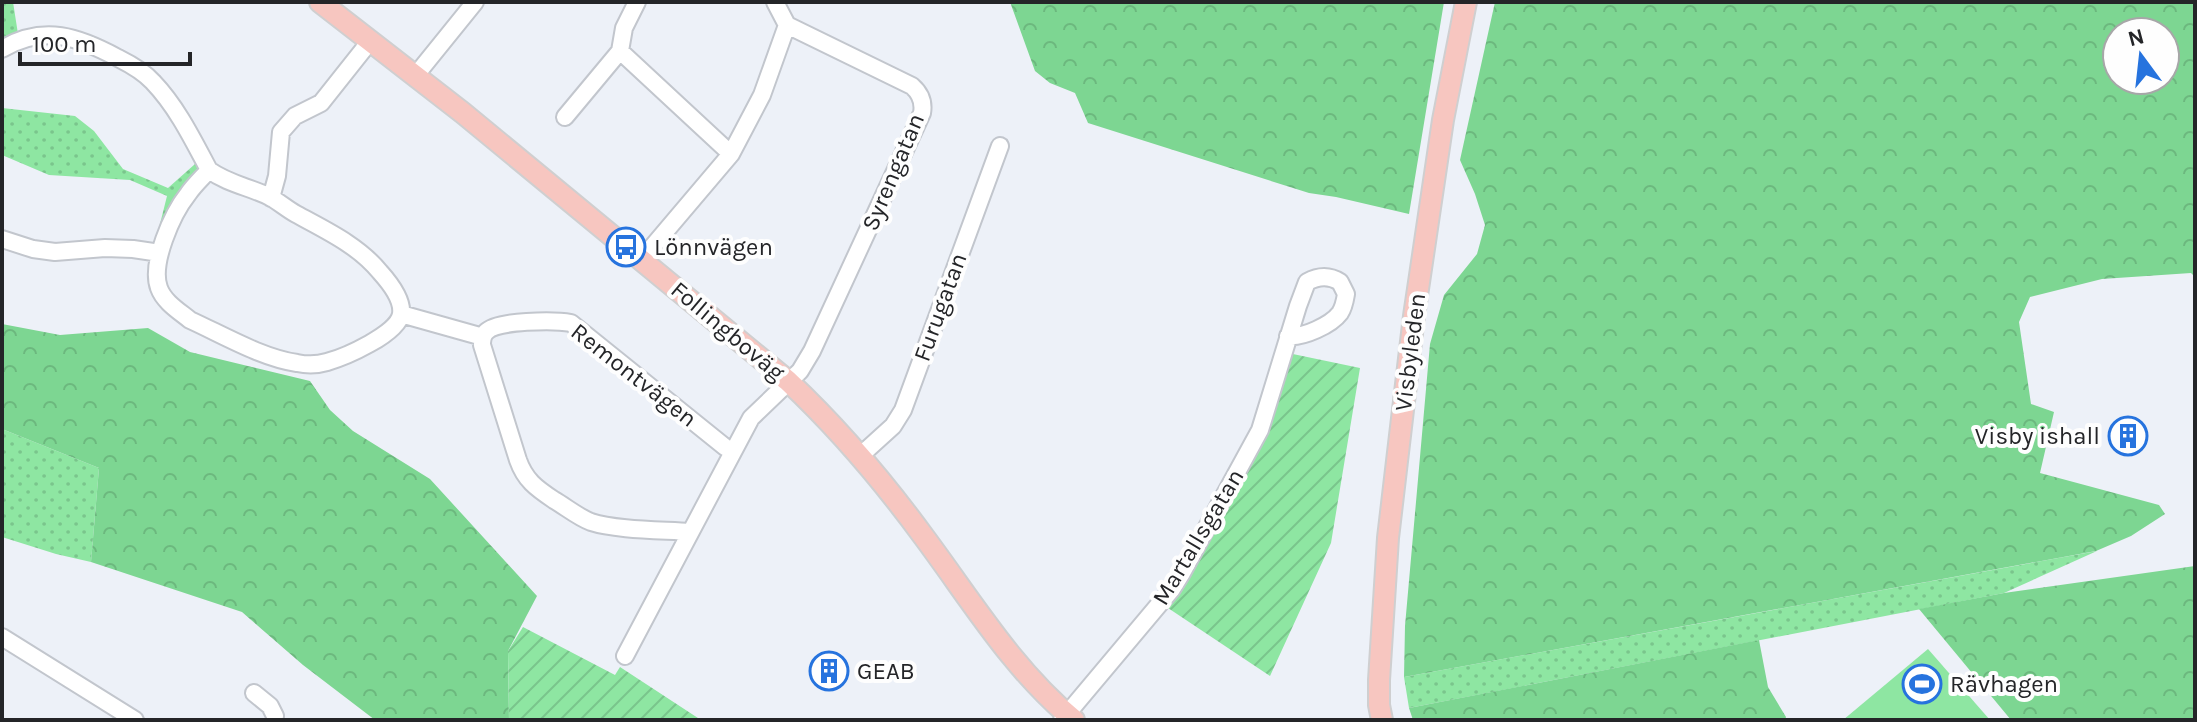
<svg xmlns="http://www.w3.org/2000/svg" width="2197" height="722" font-family="Karla,sans-serif">
<defs>
<pattern id="grass-dots" width="8" height="8" patternUnits="userSpaceOnUse" patternTransform="scale(2)"><rect width="8" height="8" fill="#8ee6a2"/><path d="M2 2h.1M6 6h.1" fill="none" stroke="#7ac58c" stroke-width="1.8" stroke-linecap="round"/></pattern>
<pattern id="forest-crowns" width="20" height="18" patternUnits="userSpaceOnUse" patternTransform="scale(2)"><rect width="20" height="18" fill="#7dd692"/><path d="M2 6a3 3 0 1 1 6 0M12 15a3 3 0 1 1 6 0" fill="none" stroke="#6cb87e"/></pattern>
<pattern id="garden-furrows" width="10" height="10" patternUnits="userSpaceOnUse" patternTransform="scale(2)"><rect width="10" height="10" fill="#8ee6a2"/><path d="M-1 1l2-2M0 10L10 0M9 11l2-2" fill="none" stroke="#7ac58c"/></pattern>
</defs>
<rect width="100%" height="100%" fill="#edf1f8"/>
<path fill="url(#grass-dots)" d="M 2,2 L 13,2 L 18,34 L 2,40 Z
M 2,108 L 75,116 L 94,131 L 123,169 L 168,188 L 195,164 L 197,165 L 197,174 L 156,240 L 167,196 L 130,180 L 49,175 L 2,155 Z
M 2,429 L 99,468 L 91,562 L 56,554 L 2,537 Z
M 2097,551 L 2004,593 L 1409,708 L 1404,677 Z"/>
<path fill="url(#forest-crowns)" fill-rule="evenodd" d="M 1010,2 L 1444,2 L 1409,214 L 1336,197 L 1309,193 L 1088,123 L 1075,93 L 1050,83 L 1035,71 Z
M 1495,2 L 2195,2 L 2195,277 L 2191,273 L 2102,279 L 2030,297 L 2019,322 L 2031,404 L 2054,412 L 2040,473 L 2159,505 L 2165,514 L 2131,536 L 2096,551 L 1404,677 L 1405,626 L 1430,344 L 1444,295 L 1477,254 L 1485,225 L 1475,194 L 1460,160 ZM 2117,32 L 2165,32 L 2165,80 L 2117,80 Z
M 2,324 L 60,335 L 148,328 L 190,352 L 310,381 L 330,410 L 353,431 L 430,479 L 537,596 L 508,651 L 509,720 L 375,720 L 303,665 L 242,612 L 91,562 L 99,468 L 2,429 Z
M 2195,566 L 2195,720 L 2011,720 L 1919,609 L 2004,593 Z
M 1759,640 L 1768,687 L 1786,717 L 1785,720 L 1413,720 L 1409,708 Z"/>
<path fill="url(#garden-furrows)" d="M 1288,353 L 1360,368 L 1331,543 L 1270,676 L 1165,606 L 1178,591 Z
M 523,627 L 615,675 L 620,667 L 701,720 L 509,720 L 508,651 Z"/>
<path fill="#8ee6a2" d="M 1928,649 L 1990,720 L 1843,720 Z"/>
<g fill="none" stroke-linecap="round" stroke-linejoin="round">
<g stroke="#c2c6cd" stroke-width="20">
<path id="minor" d="M 2,49 C 44,24 79,37 118,58 C 130,64 144,72 153,82 C 177,107 193,140 209,170
M 620,51 L 731,154
M 416,75 L 475,2
M 565,117 L 620,51 L 624,28 L 637,2
M 209,170 C 228,184 250,187 270,197 C 279,202 287,209 296,214 C 325,230 358,245 380,272 C 389,282 403,300 401,314 C 398,334 345,357 327,362 C 317,365 307,365 297,363 C 262,358 223,335 190,320 C 179,311 164,302 159,288 C 150,264 172,214 188,194 C 194,185 202,178 209,170 Z
M 271,198 L 277,176 L 281,132 L 295,116 L 321,103 L 371,40
M 2,239 L 33,249 L 55,252 L 105,248 L 133,249 L 160,253
M 642,259 L 731,154 L 762,95 L 787,25 L 775,2
M 401,314 L 483,337
M 861,455 L 893,426 L 903,410 L 1000,146
M 690,532 C 663,530 615,530 591,522 C 578,517 566,507 554,500 C 536,488 525,480 518,460 L 482,345 C 482,340 482,336 486,332 C 497,320 555,320 571,323 L 725,447 L 733,452
M 2,637 L 135,720
M 625,656 L 751,418 L 800,371 L 812,351 L 922,113 C 924,102 920,93 912,86 L 787,25
M 254,693 L 270,706 L 275,716
M 1062,720 L 1172,589 L 1182,573 L 1260,430 L 1298,306 L 1307,282 C 1318,276 1329,275 1340,282 L 1346,294 C 1345,300 1344,307 1340,313 C 1331,325 1303,338 1288,336"/>
</g>
<g stroke="#cfcfd0" stroke-width="24">
<path id="major" d="M 320,2 L 463,113 L 788,381 C 839,429 883,481 924,537 C 971,600 1013,670 1074,720
M 1382,720 L 1379,705 L 1379,680 L 1388,538 L 1414,316 L 1443,120 L 1466,2"/>
</g>
<use href="#minor" stroke="#fff" stroke-width="16"/>
<use href="#major" stroke="#f7c6c0" stroke-width="20"/>
</g>
<defs>
<g id="bus-ring" transform="scale(2)"><circle r="9.5" fill="#fefefe" stroke="#2673de" stroke-width="1.5"/><path d="M-5-6H5V4H4V6H2V4H-2V6H-4V4H-5ZM-3.5-4V0h7V-4ZM-3.5 1.2v1.5H-2V1.2ZM2 1.2v1.5H3.5V1.2Z" fill="#2673de"/></g>
<g id="building-ring" transform="scale(2)"><circle r="9.5" fill="#fefefe" stroke="#2673de" stroke-width="1.5"/><path d="M-4-6H4V6H1V3H-1V6H-4ZM-2.5-4.3h1.7v1.8h-1.7ZM.8-4.3h1.7v1.8H.8ZM-2.5-1h1.7V.8h-1.7ZM.8-1h1.7V.8H.8Z" fill="#2673de"/></g>
<g id="stadium-ring" transform="scale(2)"><circle r="9.5" fill="#fefefe" stroke="#2673de" stroke-width="1.5"/><path d="M0-5a6.5 5 0 1 0 0 10a6.5 5 0 1 0 0-10ZM-3.5-1.8h7v3.6h-7Z" fill="#2673de"/></g>
</defs>
<g fill-rule="evenodd">
<use href="#bus-ring" x="626" y="247"/>
<use href="#building-ring" x="2128" y="436"/>
<use href="#building-ring" x="829" y="671"/>
<use href="#stadium-ring" x="1922" y="684"/>
</g>
<g text-anchor="middle" dominant-baseline="central" stroke-width="8" stroke-linejoin="round" paint-order="stroke">
<g font-size="24" fill="#242528" stroke="#fefefe">
<text transform="translate(893 172) rotate(-67)">Syrengatan</text>
<text transform="translate(940 307) rotate(-70)">Furugatan</text>
<text transform="translate(728 331) rotate(40)">Follingboväg</text>
<text transform="translate(1410 352) rotate(-83)">Visbyleden</text>
<text transform="translate(634 375) rotate(38)">Remontvägen</text>
<text transform="translate(1198 537) rotate(-59)">Martallsgatan</text>
</g>
<g font-size="24" fill="#242528" stroke="#fefefe" text-anchor="start">
<text x="654" y="247">Lönnvägen</text>
<text x="2100" y="436" text-anchor="end">Visby ishall</text>
<text x="857" y="671">GEAB</text>
<text x="1950" y="684">Rävhagen</text>
</g>
</g>
<rect width="2197" height="722" fill="none" stroke="#242528" stroke-width="8"/>
<g transform="translate(2141 56) rotate(345)"><circle r="38" fill="#fefefe" stroke="#a7a7a8" stroke-width="2"/>
<path d="M0-6L14 30L0 20L-14 30Z" fill="#2673de"/>
<text y="-12" font-size="22" font-weight="bold" text-anchor="middle" fill="#242528">N</text>
</g>
<path d="M20 52v12h170v-12" fill="none" stroke="#242528" stroke-width="4"/>
<text x="32" y="52" font-size="24" fill="#242528" stroke="#fefefe" stroke-width="6" paint-order="stroke">100 m</text>
</svg>
